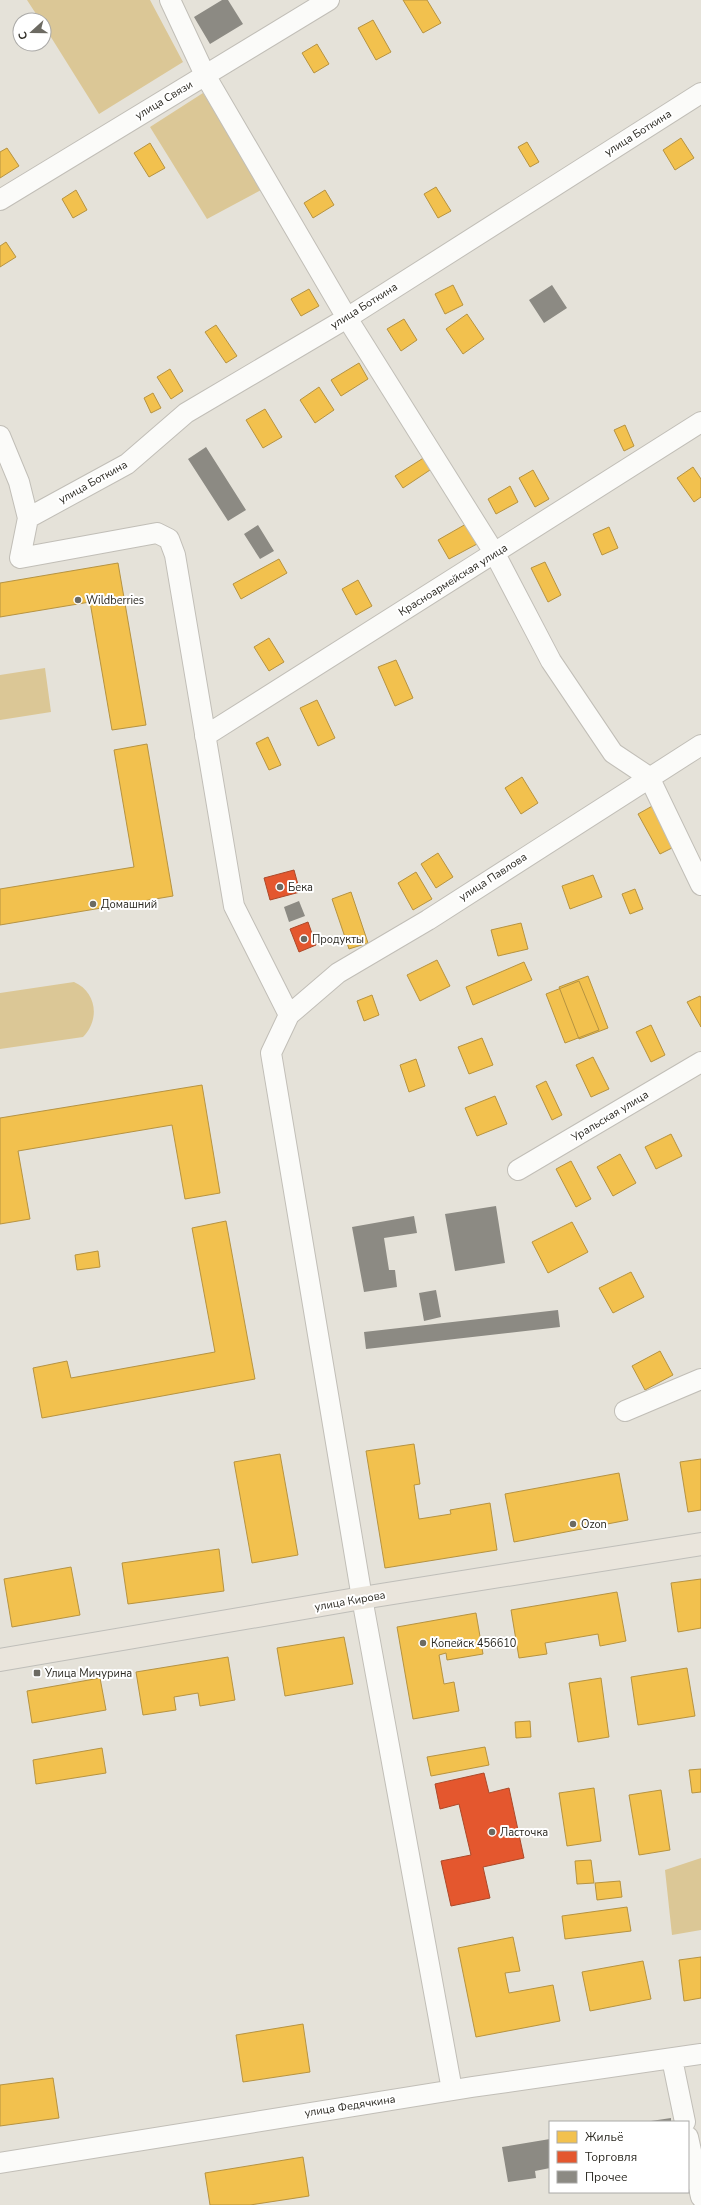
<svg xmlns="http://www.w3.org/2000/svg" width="701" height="2205" font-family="'Nunito Sans',sans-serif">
<rect width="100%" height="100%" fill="#e5e2d9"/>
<path fill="#dbc796" d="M 27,0 L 150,0 L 183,62 L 99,114 L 44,26 L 44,20 L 40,20 Z
M 203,93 L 263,189 L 207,219 L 150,127 Z
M 45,668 L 51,712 L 0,720 L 0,675 Z
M 74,982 C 97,992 100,1020 83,1037 L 0,1049 L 0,993 Z
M 701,1858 L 701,1930 L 672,1935 L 665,1870 Z"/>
<path fill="#f2c14e" stroke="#b69341" d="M 403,0 L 427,0 L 441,23 L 423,33 Z
M 373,20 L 391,52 L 376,60 L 358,28 Z
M 317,44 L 329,64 L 314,73 L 302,53 Z
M 681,138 L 694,158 L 675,170 L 663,150 Z
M 527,142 L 539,162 L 530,167 L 518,147 Z
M 150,143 L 165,168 L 149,177 L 134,153 Z
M 7,148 L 19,166 L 0,178 L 0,152 Z
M 436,187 L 451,211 L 438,218 L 424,194 Z
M 76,190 L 87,210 L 73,218 L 62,199 Z
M 325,190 L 334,205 L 313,218 L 304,203 Z
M 6,242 L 16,257 L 0,267 L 0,246 Z
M 453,285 L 463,305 L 445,314 L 435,294 Z
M 309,289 L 319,306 L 301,316 L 291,299 Z
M 467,314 L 484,339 L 463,354 L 446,329 Z
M 404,319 L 417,340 L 401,351 L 387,329 Z
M 216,325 L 237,356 L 226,363 L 205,332 Z
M 359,363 L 368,379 L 341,396 L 331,380 Z
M 170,369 L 183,391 L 171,399 L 157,377 Z
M 319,387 L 334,410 L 315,423 L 300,400 Z
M 153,393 L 161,408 L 151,413 L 144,398 Z
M 265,409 L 282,437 L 263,448 L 246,420 Z
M 625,425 L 634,446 L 624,451 L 614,430 Z
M 425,457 L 433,468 L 403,488 L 395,476 Z
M 693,467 L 701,479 L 701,497 L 694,502 L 677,478 Z
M 533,470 L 549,499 L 535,507 L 519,478 Z
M 510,486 L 518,502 L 496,514 L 488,499 Z
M 466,524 L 477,544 L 449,559 L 438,540 Z
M 609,527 L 618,548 L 602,555 L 593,534 Z
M 279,559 L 287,573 L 241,599 L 233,584 Z
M 545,562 L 561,595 L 548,602 L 531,568 Z
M 118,563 L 146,725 L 112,730 L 90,602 L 0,617 L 0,583 Z
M 358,580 L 372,606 L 356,615 L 342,589 Z
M 269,638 L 284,662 L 269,671 L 254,647 Z
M 396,660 L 413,698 L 395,706 L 378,667 Z
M 317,700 L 335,738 L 318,746 L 300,708 Z
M 268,737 L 281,765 L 269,770 L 256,743 Z
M 147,744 L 173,896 L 0,925 L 0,889 L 134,867 L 114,750 Z
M 522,777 L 538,803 L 521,814 L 505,788 Z
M 656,804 L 678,845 L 660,854 L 638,814 Z
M 438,853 L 453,877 L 436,888 L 421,864 Z
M 416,872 L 432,899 L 413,910 L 398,883 Z
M 593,875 L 602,897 L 570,909 L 562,886 Z
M 635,889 L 643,909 L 630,914 L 622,894 Z
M 351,892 L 368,943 L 349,949 L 332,899 Z
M 521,923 L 528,949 L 498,956 L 491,930 Z
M 437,960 L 450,986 L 420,1001 L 407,975 Z
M 524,962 L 532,980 L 473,1005 L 466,987 Z
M 588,976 L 608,1028 L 579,1039 L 559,987 Z
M 579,981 L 599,1030 L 565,1043 L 546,994 Z
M 372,995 L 379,1015 L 364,1021 L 357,1001 Z
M 700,996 L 701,998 L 701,1027 L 687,1002 Z
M 651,1025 L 665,1055 L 651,1062 L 636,1032 Z
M 482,1038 L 493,1065 L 469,1074 L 458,1047 Z
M 593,1057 L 609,1089 L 591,1097 L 576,1065 Z
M 416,1059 L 425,1086 L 409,1092 L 400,1065 Z
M 546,1081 L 562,1115 L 552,1120 L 536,1086 Z
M 202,1085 L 220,1193 L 185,1199 L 172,1125 L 18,1151 L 30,1219 L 0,1224 L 0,1118 Z
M 495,1096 L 507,1124 L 477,1136 L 465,1108 Z
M 671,1134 L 682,1156 L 656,1169 L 645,1147 Z
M 620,1154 L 636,1183 L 613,1196 L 597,1167 Z
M 571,1161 L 591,1199 L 576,1207 L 556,1169 Z
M 226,1221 L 255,1379 L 42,1418 L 33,1368 L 67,1361 L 71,1378 L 215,1352 L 192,1228 Z
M 572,1222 L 588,1252 L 548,1273 L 532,1242 Z
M 98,1251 L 100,1267 L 77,1270 L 75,1255 Z
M 631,1272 L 644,1297 L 613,1313 L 599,1288 Z
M 660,1351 L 673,1375 L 645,1390 L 632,1366 Z
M 414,1444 L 420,1484 L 414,1485 L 419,1519 L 451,1514 L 450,1510 L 490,1503 L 497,1550 L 385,1568 L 366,1451 Z
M 280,1454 L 298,1555 L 252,1563 L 234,1462 Z
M 701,1459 L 701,1510 L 688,1512 L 680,1462 Z
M 619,1473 L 628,1520 L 514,1542 L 505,1494 Z
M 219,1549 L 224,1591 L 128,1604 L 122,1563 Z
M 71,1567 L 80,1615 L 12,1627 L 4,1579 Z
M 701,1579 L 701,1628 L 678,1632 L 671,1583 Z
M 617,1592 L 626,1641 L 600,1646 L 598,1634 L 545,1643 L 547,1654 L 519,1658 L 511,1610 Z
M 476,1613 L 483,1654 L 447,1660 L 446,1653 L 439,1655 L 444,1684 L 454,1682 L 459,1711 L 413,1719 L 397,1627 Z
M 344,1637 L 353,1684 L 285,1696 L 277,1648 Z
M 228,1657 L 235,1700 L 200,1706 L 198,1693 L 174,1697 L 176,1710 L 143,1715 L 136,1672 Z
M 687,1668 L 695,1716 L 638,1725 L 631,1677 Z
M 100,1678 L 106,1710 L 32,1723 L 27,1691 Z
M 601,1678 L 609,1737 L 578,1742 L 569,1683 Z
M 530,1721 L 531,1737 L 516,1738 L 515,1722 Z
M 485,1747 L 489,1765 L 431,1776 L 427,1757 Z
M 102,1748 L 106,1773 L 36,1784 L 33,1760 Z
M 701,1769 L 701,1792 L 692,1793 L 689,1770 Z
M 594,1788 L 601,1841 L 567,1846 L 559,1793 Z
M 661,1790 L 670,1850 L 639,1855 L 629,1795 Z
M 591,1860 L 594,1883 L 577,1884 L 575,1861 Z
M 620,1881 L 622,1897 L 597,1900 L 595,1883 Z
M 627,1907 L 631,1931 L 565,1939 L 562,1916 Z
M 513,1937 L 520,1971 L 505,1973 L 509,1993 L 553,1985 L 560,2021 L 476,2037 L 458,1948 Z
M 701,1957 L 701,1998 L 684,2001 L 679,1960 Z
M 643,1961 L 651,1999 L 590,2011 L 582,1972 Z
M 303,2024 L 310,2072 L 243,2082 L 236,2035 Z
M 53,2078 L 59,2118 L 0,2126 L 0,2085 Z
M 303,2157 L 309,2196 L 250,2205 L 210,2205 L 205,2173 Z"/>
<path fill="#e4572e" stroke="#ac492a" d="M 294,870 L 300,892 L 270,900 L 264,878 Z
M 308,922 L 316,945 L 299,952 L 290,929 Z
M 484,1773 L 489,1793 L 509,1788 L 524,1858 L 483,1867 L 490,1898 L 451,1906 L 441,1861 L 471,1855 L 459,1804 L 440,1809 L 435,1784 Z"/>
<path fill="#8c8a83" d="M 222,0 L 228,0 L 243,24 L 210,44 L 194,17 Z
M 552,285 L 567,308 L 544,323 L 529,300 Z
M 206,447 L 246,510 L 228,521 L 188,459 Z
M 258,525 L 274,551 L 260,559 L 244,534 Z
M 299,901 L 305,916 L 289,922 L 284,907 Z
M 496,1206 L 505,1263 L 455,1271 L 445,1214 Z
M 414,1216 L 417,1233 L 384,1238 L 389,1270 L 395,1270 L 397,1287 L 364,1292 L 352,1227 Z
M 436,1290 L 441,1317 L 424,1321 L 419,1293 Z
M 558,1310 L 560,1327 L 366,1349 L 364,1332 Z
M 671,2118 L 671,2122 L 651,2122 L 651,2121 Z
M 550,2139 L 550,2168 L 535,2171 L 536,2178 L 508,2182 L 502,2147 Z"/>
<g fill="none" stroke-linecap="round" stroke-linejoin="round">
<g stroke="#c1beb7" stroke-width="22">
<path id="minor" d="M 170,0 L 205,75 L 347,318 L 495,554 L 551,661 L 613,753 L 649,777 L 701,885
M 0,200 L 329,0
M 0,436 L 19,482 L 28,518 L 20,558 L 157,533 L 169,539 L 175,555 L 234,906 L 289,1015 L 271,1053 L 362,1598 L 452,2090
M 28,518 L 127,464 L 186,413 L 347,318 L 701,93
M 205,736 L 701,422
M 289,1015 L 338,973 L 428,920 L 701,745
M 518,1170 L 701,1062
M 625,1411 L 701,1379
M 672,2059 L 685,2122
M 688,2137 L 701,2197
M 0,2163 L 472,2087 L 701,2054"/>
</g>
<g stroke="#bfbeb9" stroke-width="24">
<path id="major" d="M 0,1660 L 362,1598 L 701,1544"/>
</g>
<use href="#minor" stroke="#fbfbf9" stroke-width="20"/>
<use href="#major" stroke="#eae5dc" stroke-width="22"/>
</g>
<g fill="#6c6a62" stroke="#fff" stroke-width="1.5">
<circle cx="78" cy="600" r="4"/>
<circle cx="280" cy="887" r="4"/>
<circle cx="93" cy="904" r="4"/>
<circle cx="304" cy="939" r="4"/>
<circle cx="573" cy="1524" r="4"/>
<circle cx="423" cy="1643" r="4"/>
<rect x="33" y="1669" width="8" height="8" rx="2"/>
<circle cx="492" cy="1832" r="4"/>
</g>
<g text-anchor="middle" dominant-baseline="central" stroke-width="4" stroke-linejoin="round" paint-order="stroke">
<g font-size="11" fill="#2b2922" stroke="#fff">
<text transform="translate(164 100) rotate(-31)">улица Связи</text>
<text transform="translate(638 133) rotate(-32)">улица Боткина</text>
<text transform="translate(364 306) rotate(-32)">улица Боткина</text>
<text transform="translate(93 482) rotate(-29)">улица Боткина</text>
<text transform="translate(453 580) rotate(-32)">Красноармейская улица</text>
<text transform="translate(493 877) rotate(-33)">улица Павлова</text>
<text transform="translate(610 1116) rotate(-31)">Уральская улица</text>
<text transform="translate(350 1601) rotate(-10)">улица Кирова</text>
<text transform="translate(350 2106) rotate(-9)">улица Федячкина</text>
</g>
<g font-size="11" fill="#2b2922" stroke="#fff" text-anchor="start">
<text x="86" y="600">Wildberries</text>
<text x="288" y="887">Бека</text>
<text x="101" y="904">Домашний</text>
<text x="312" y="939">Продукты</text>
<text x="581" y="1524">Ozon</text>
<text x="431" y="1643">Копейск 456610</text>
<text x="45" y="1673">Улица Мичурина</text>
<text x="500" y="1832">Ласточка</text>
</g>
</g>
<rect x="549" y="2121" width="140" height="72" fill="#ffffff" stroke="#aaa9a7"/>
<rect x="557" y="2131" width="20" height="12" fill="#f2c14e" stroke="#aaa9a7"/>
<text x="585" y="2141" font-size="12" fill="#2b2922">Жильё</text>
<rect x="557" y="2151" width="20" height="12" fill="#e4572e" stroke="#aaa9a7"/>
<text x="585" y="2161" font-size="12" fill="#2b2922">Торговля</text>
<rect x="557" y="2171" width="20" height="12" fill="#8c8a83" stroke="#aaa9a7"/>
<text x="585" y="2181" font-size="12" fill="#2b2922">Прочее</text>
<g transform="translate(32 32) rotate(249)"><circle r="19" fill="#ffffff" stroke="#aaa9a7"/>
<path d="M0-3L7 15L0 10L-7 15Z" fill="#6c6a62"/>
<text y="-6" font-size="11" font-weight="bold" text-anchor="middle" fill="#2b2922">С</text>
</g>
</svg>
